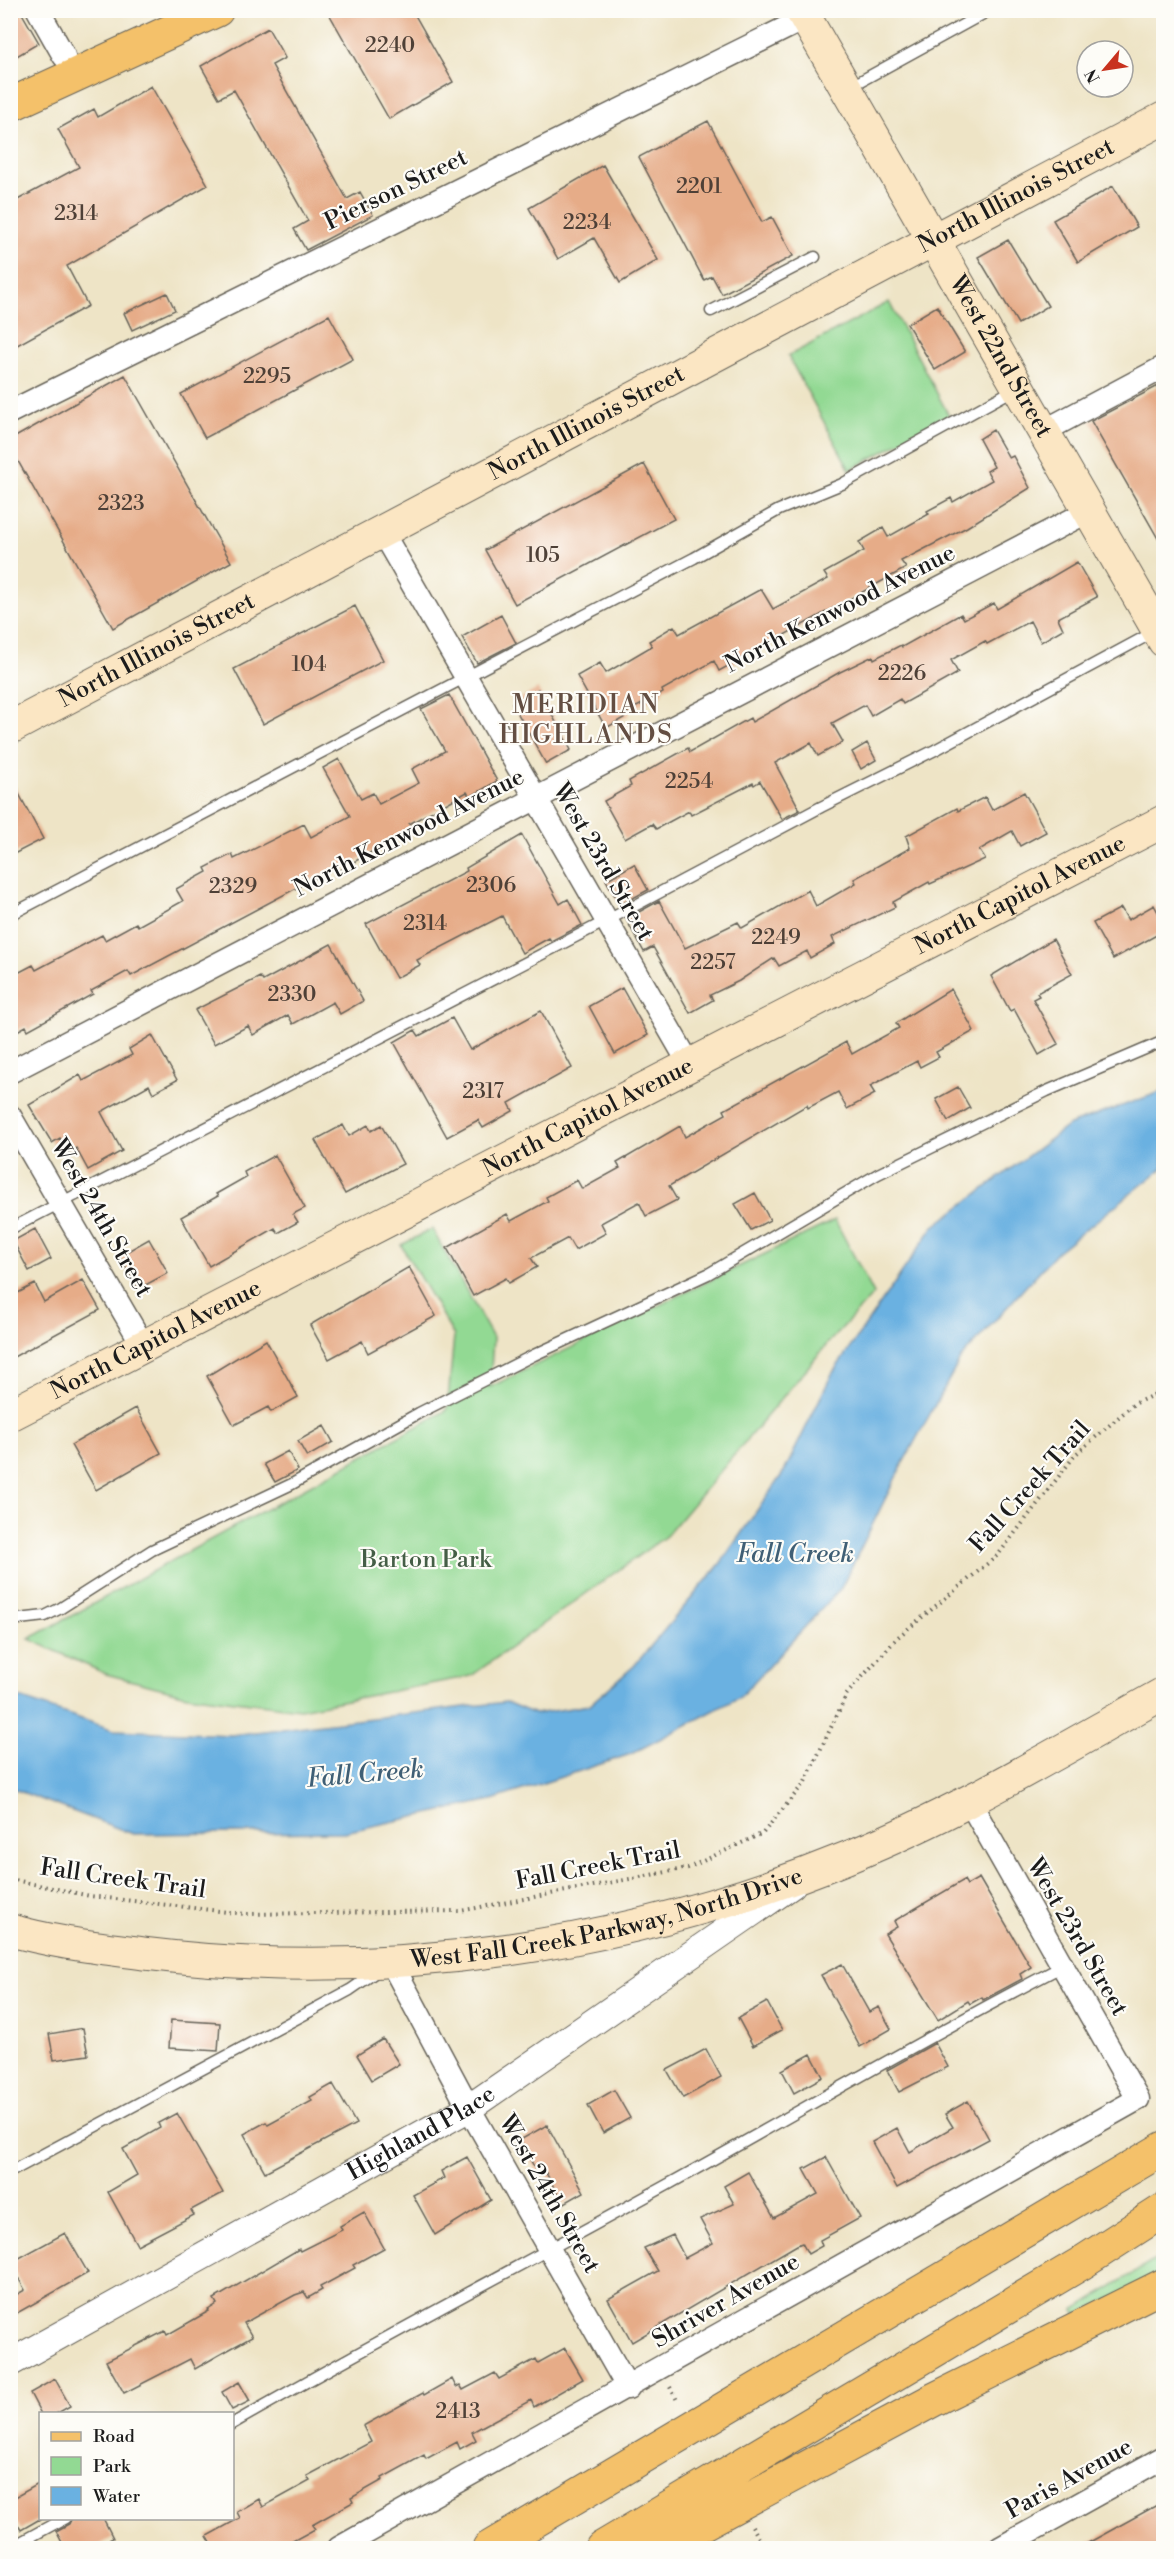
<svg xmlns="http://www.w3.org/2000/svg" width="1174" height="2559" font-family="'Libre Bodoni',serif">
<rect width="100%" height="100%" fill="#fdfcf7"/>
<filter id="ink" filterUnits="userSpaceOnUse"><feTurbulence type="fractalNoise" baseFrequency=".0167" numOctaves="2"/><feDisplacementMap in="SourceGraphic" scale="12" xChannelSelector="R" yChannelSelector="G"/><feConvolveMatrix kernelMatrix="1 2 1 2 8 2 1 2 1" color-interpolation-filters="sRGB"/></filter>
<filter id="wash" filterUnits="userSpaceOnUse"><feTurbulence type="fractalNoise" baseFrequency=".008" numOctaves="4" result="noise"/><feDisplacementMap in="SourceGraphic" scale="24" xChannelSelector="R" yChannelSelector="G"/><feGaussianBlur stdDeviation="1.35" result="paint"/><feColorMatrix in="noise" values="0 0 0 0 0 0 0 0 0 0 0 0 0 0 0 0 0 1.4 0 .05"/><feComposite in="paint" operator="in"/></filter>
<g filter="url(#wash)">
<rect width="100%" height="100%" fill="#eee4c6"/>
<path fill="#92d993" stroke="#577a58" stroke-width="1.5" d="M 889,302 L 949,416 L 850,470 L 788,356 Z
M 835,1220 L 874,1294 L 829,1342 L 666,1536 L 471,1676 L 300,1709 L 187,1695 L 106,1674 L 29,1639 L 447,1410 L 454,1336 L 401,1245 L 432,1229 L 493,1338 L 490,1387 Z
M 1163,2255 L 1163,2273 L 1077,2315 L 1074,2310 Z"/>
<path fill="#6ab1e1" stroke="#43667e" stroke-width="1.5" d="M 1163,1091 L 1163,1168 L 1057,1252 L 961,1358 L 903,1463 L 841,1588 L 740,1697 L 631,1754 L 492,1800 L 345,1832 L 133,1834 L 11,1788 L 11,1695 L 114,1730 L 231,1735 L 506,1702 L 535,1714 L 589,1705 L 634,1666 L 720,1564 L 785,1470 L 832,1374 L 933,1227 L 1069,1125 Z"/>
<g id="blocks">
<path fill="#e6ac88" d="M 10,10 L 20,10 L 39,43 L 10,60 Z
M 327,10 L 412,10 L 453,82 L 389,119 Z
M 268,28 L 285,58 L 272,65 L 347,199 L 360,192 L 373,215 L 306,250 L 294,229 L 308,221 L 234,90 L 219,98 L 201,66 Z
M 151,86 L 208,185 L 67,266 L 88,306 L 10,349 L 10,204 L 79,167 L 58,129 L 94,109 L 98,117 Z
M 708,121 L 762,222 L 772,217 L 793,256 L 722,294 L 712,276 L 704,280 L 639,157 Z
M 603,165 L 658,260 L 620,283 L 594,238 L 558,259 L 529,208 Z
M 1113,186 L 1137,227 L 1078,262 L 1053,220 Z
M 1008,240 L 1048,306 L 1018,324 L 978,257 Z
M 167,293 L 175,310 L 132,330 L 124,313 Z
M 937,306 L 965,352 L 935,370 L 907,324 Z
M 329,315 L 353,359 L 205,438 L 181,394 Z
M 125,375 L 231,562 L 113,628 L 10,447 L 10,440 Z
M 1164,383 L 1164,549 L 1091,421 Z
M 993,430 L 1009,458 L 1013,456 L 1030,488 L 967,527 L 901,561 L 906,568 L 719,671 L 714,661 L 662,690 L 663,693 L 627,712 L 629,715 L 606,728 L 577,676 L 600,663 L 606,673 L 652,646 L 649,641 L 674,626 L 679,634 L 761,589 L 773,609 L 828,579 L 824,573 L 864,551 L 859,542 L 883,528 L 888,537 L 929,514 L 927,511 L 951,498 L 953,502 L 992,480 L 987,471 L 994,467 L 979,439 Z
M 644,464 L 674,519 L 515,604 L 485,550 Z
M 1077,562 L 1097,597 L 1058,618 L 1063,629 L 1041,642 L 1030,621 L 987,644 L 985,641 L 951,660 L 958,673 L 903,704 L 900,699 L 871,716 L 865,705 L 832,723 L 843,742 L 818,756 L 811,743 L 775,763 L 800,810 L 782,819 L 760,781 L 754,785 L 753,783 L 691,815 L 689,811 L 656,829 L 652,824 L 625,839 L 604,801 L 631,786 L 629,781 L 688,748 L 690,752 L 750,718 L 752,722 L 840,672 L 873,656 L 874,659 L 901,645 L 902,647 L 961,614 L 964,619 L 994,603 L 997,609 Z
M 355,606 L 383,660 L 263,724 L 234,669 Z
M 501,615 L 516,643 L 477,663 L 462,637 Z
M 538,689 L 571,750 L 546,764 L 512,703 Z
M 449,695 L 497,781 L 470,797 L 467,792 L 409,824 L 412,829 L 338,871 L 336,867 L 131,976 L 128,971 L 91,991 L 93,994 L 28,1030 L 26,1026 L 10,1035 L 10,977 L 33,965 L 36,970 L 102,935 L 105,940 L 136,923 L 138,926 L 183,901 L 176,889 L 207,872 L 205,868 L 232,854 L 234,859 L 304,824 L 311,837 L 350,816 L 323,768 L 339,759 L 361,799 L 373,793 L 379,804 L 419,783 L 412,769 L 445,751 L 421,709 Z
M 867,743 L 876,760 L 861,769 L 852,752 Z
M 10,777 L 43,839 L 10,856 Z
M 1024,792 L 1046,832 L 1020,846 L 1012,831 L 979,850 L 985,859 L 930,884 L 929,882 L 893,902 L 895,907 L 832,937 L 835,944 L 810,958 L 807,951 L 779,966 L 774,958 L 739,981 L 710,995 L 713,1000 L 690,1013 L 653,947 L 644,952 L 626,919 L 659,901 L 685,948 L 738,922 L 742,928 L 808,890 L 816,906 L 856,883 L 854,879 L 910,848 L 906,836 L 957,808 L 958,811 L 985,797 L 992,810 Z
M 522,835 L 560,904 L 568,899 L 582,925 L 551,941 L 549,938 L 522,953 L 502,916 L 417,960 L 420,965 L 396,978 L 366,924 L 467,871 L 466,868 Z
M 634,864 L 648,890 L 620,905 L 606,880 Z
M 1154,905 L 1164,923 L 1164,931 L 1113,959 L 1093,923 L 1121,908 L 1128,920 Z
M 1053,939 L 1072,974 L 1037,993 L 1039,996 L 1033,999 L 1058,1044 L 1039,1055 L 1014,1009 L 1010,1011 L 991,976 Z
M 331,944 L 363,1001 L 340,1014 L 333,1002 L 293,1024 L 288,1015 L 253,1035 L 248,1026 L 214,1044 L 195,1010 L 260,977 L 263,981 Z
M 622,988 L 648,1035 L 615,1054 L 589,1006 Z
M 951,989 L 974,1031 L 936,1052 L 939,1057 L 920,1067 L 917,1061 L 870,1086 L 875,1094 L 847,1109 L 838,1092 L 808,1108 L 807,1105 L 669,1186 L 677,1200 L 646,1216 L 639,1202 L 601,1223 L 606,1233 L 575,1250 L 568,1238 L 531,1258 L 537,1267 L 509,1283 L 506,1278 L 473,1296 L 447,1248 L 507,1214 L 511,1221 L 548,1201 L 546,1197 L 577,1180 L 582,1189 L 620,1168 L 617,1163 L 680,1126 L 685,1137 L 726,1114 L 724,1110 L 846,1042 L 852,1054 L 899,1028 L 896,1023 Z
M 541,1011 L 572,1068 L 509,1103 L 513,1111 L 483,1128 L 478,1120 L 447,1137 L 394,1042 L 415,1030 L 419,1036 L 452,1018 L 470,1050 Z
M 152,1035 L 177,1080 L 153,1093 L 149,1085 L 101,1112 L 122,1151 L 88,1170 L 76,1148 L 68,1153 L 60,1138 L 52,1143 L 29,1105 L 80,1075 L 83,1081 L 132,1055 L 129,1049 Z
M 958,1087 L 970,1108 L 948,1121 L 936,1099 Z
M 343,1125 L 349,1136 L 368,1125 L 371,1131 L 381,1125 L 403,1164 L 345,1194 L 315,1140 Z
M 275,1155 L 305,1208 L 293,1214 L 298,1222 L 278,1233 L 275,1228 L 209,1266 L 181,1217 L 218,1196 L 216,1194 L 246,1177 L 244,1172 Z
M 755,1193 L 770,1220 L 751,1230 L 735,1204 Z
M 35,1229 L 51,1259 L 29,1271 L 13,1241 Z
M 149,1239 L 168,1273 L 138,1289 L 119,1256 Z
M 409,1267 L 436,1316 L 368,1353 L 362,1341 L 329,1359 L 310,1325 Z
M 83,1280 L 100,1310 L 10,1359 L 10,1297 L 35,1284 L 44,1302 Z
M 266,1340 L 298,1397 L 271,1412 L 268,1407 L 234,1425 L 207,1376 Z
M 136,1408 L 161,1453 L 96,1490 L 71,1445 Z
M 324,1426 L 333,1442 L 307,1457 L 298,1441 Z
M 288,1451 L 298,1470 L 275,1482 L 264,1464 Z
M 979,1878 L 1031,1967 L 1020,1974 L 1022,1979 L 983,2000 L 982,1997 L 970,2004 L 968,2001 L 938,2020 L 885,1934 L 897,1927 L 894,1921 L 964,1880 L 967,1885 Z
M 842,1964 L 869,2012 L 879,2007 L 891,2029 L 860,2047 L 821,1975 Z
M 767,2002 L 782,2030 L 753,2046 L 738,2018 Z
M 171,2020 L 220,2023 L 218,2051 L 169,2048 Z
M 83,2028 L 88,2055 L 54,2060 L 49,2034 Z
M 383,2039 L 399,2064 L 372,2080 L 357,2055 Z
M 935,2043 L 948,2067 L 899,2092 L 887,2070 Z
M 706,2049 L 721,2077 L 683,2098 L 667,2070 Z
M 811,2054 L 823,2077 L 794,2093 L 782,2070 Z
M 333,2084 L 356,2124 L 265,2172 L 244,2134 L 266,2122 L 268,2125 L 312,2101 L 310,2097 Z
M 614,2090 L 630,2118 L 603,2133 L 588,2105 Z
M 968,2101 L 989,2139 L 897,2188 L 872,2142 L 897,2128 L 910,2152 L 953,2127 L 945,2114 Z
M 177,2113 L 223,2193 L 191,2210 L 194,2215 L 137,2245 L 108,2192 L 137,2175 L 123,2149 L 160,2128 L 158,2123 Z
M 547,2125 L 584,2192 L 563,2204 L 546,2173 L 539,2176 L 520,2140 Z
M 467,2157 L 491,2200 L 435,2235 L 413,2195 L 444,2178 L 441,2171 Z
M 826,2157 L 860,2218 L 820,2240 L 822,2246 L 808,2254 L 802,2243 L 797,2245 L 632,2342 L 608,2299 L 658,2271 L 644,2248 L 673,2235 L 685,2258 L 713,2243 L 700,2219 L 734,2204 L 724,2186 L 748,2172 L 774,2218 L 818,2194 L 804,2169 Z
M 364,2212 L 384,2248 L 353,2265 L 355,2268 L 320,2287 L 322,2290 L 308,2298 L 304,2292 L 295,2295 L 244,2323 L 252,2337 L 219,2355 L 195,2369 L 190,2359 L 124,2393 L 106,2361 L 165,2331 L 167,2335 L 209,2311 L 208,2310 L 217,2304 L 214,2299 L 299,2249 L 300,2251 L 342,2230 L 340,2226 Z
M 65,2233 L 88,2273 L 10,2317 L 10,2298 L 25,2290 L 10,2263 Z
M 565,2348 L 583,2379 L 534,2407 L 531,2400 L 483,2426 L 472,2432 L 476,2440 L 460,2449 L 457,2442 L 426,2459 L 424,2455 L 382,2478 L 383,2480 L 351,2498 L 353,2502 L 312,2525 L 315,2529 L 280,2548 L 214,2548 L 207,2536 L 240,2518 L 237,2512 L 259,2499 L 263,2507 L 310,2481 L 307,2476 L 371,2442 L 363,2426 L 423,2393 L 424,2395 L 452,2379 L 456,2387 L 460,2385 L 463,2390 L 495,2373 L 499,2379 L 536,2359 L 538,2363 Z
M 55,2379 L 70,2406 L 56,2414 L 41,2414 L 30,2393 Z
M 239,2382 L 250,2401 L 232,2410 L 222,2392 Z
M 40,2483 L 40,2519 L 21,2530 L 10,2512 L 10,2500 Z
M 1157,2505 L 1164,2518 L 1164,2548 L 1079,2548 Z
M 72,2518 L 103,2518 L 113,2538 L 93,2548 L 65,2548 L 56,2531 L 69,2524 Z"/>
</g>
</g>
<g filter="url(#ink)">
<use href="#blocks" fill-opacity="0" stroke="#666258" stroke-width="1.5"/>
<g fill="none" stroke-linecap="round" stroke-linejoin="round">
<g stroke="#666258" stroke-width="13">
<path id="service" d="M 848,88 L 990,10
M 711,311 L 815,257
M 10,915 L 694,558 L 779,510 L 842,484 L 1017,388
M 10,1229 L 606,921 L 821,807 L 935,750 L 1154,632
M 10,1620 L 45,1616 L 61,1608 L 152,1550 L 292,1484 L 419,1413 L 534,1355 L 708,1274 L 878,1174 L 1047,1091 L 1164,1041
M 10,2172 L 350,1990 L 379,1970
M 232,2424 C 376,2341 522,2265 667,2185 C 799,2112 929,2035 1063,1966
M 10,2548 L 65,2518"/>
</g>
<g stroke="#666258" stroke-width="25">
<path id="minor" d="M 38,10 L 64,56
M 10,412 L 806,18
M 1044,431 L 1164,367
M 381,530 L 690,1065
M 10,1072 L 1089,511
M 10,1116 L 144,1347
M 391,1962 L 469,2108 L 628,2388
M 339,2548 L 1138,2099 L 969,1801
M 1000,2548 L 1164,2457"/>
</g>
<g stroke="#666258" stroke-width="29">
<g id="tertiary">
<path id="s1" d="M 10,2363 L 469,2108 L 792,1885"/>
</g>
</g>
<g stroke="#666258" stroke-width="34">
<g id="secondary">
<path id="s2" d="M 801,10 L 1164,641"/>
<path id="s3" d="M 10,728 L 1164,118"/>
<path id="s4" d="M 10,1415 L 1164,821"/>
<path id="s5" d="M 10,1930 C 54,1943 103,1948 148,1954 C 387,1983 629,1947 851,1856 C 960,1812 1061,1750 1164,1693"/>
</g>
</g>
<g stroke="#666258" stroke-width="35">
<path id="primary" d="M 10,105 L 217,10"/>
</g>
<g stroke="#666258" stroke-width="35">
<path id="motorway" d="M 489,2548 L 1164,2148
M 602,2548 L 1080,2264 L 1164,2210
M 657,2548 L 933,2400 L 1164,2285"/>
</g>
<path stroke="#666258" stroke-width="4" stroke-dasharray="1.5 4.5" stroke-linecap="butt" d="M 10,1879 L 90,1896 L 245,1914 L 460,1911 L 688,1868 L 763,1833 L 805,1782 L 847,1694 L 898,1637 L 998,1555 L 1076,1454 L 1134,1404 L 1164,1390
M 670,2387 L 678,2402
M 752,2526 L 765,2548"/>
<use href="#service" stroke="#fff" stroke-width="10"/>
<use href="#minor" stroke="#fff" stroke-width="22"/>
<use href="#tertiary" stroke="#fff" stroke-width="27"/>
<use href="#secondary" stroke="#fbe6c3" stroke-width="32"/>
<use href="#primary" stroke="#f4c16a" stroke-width="33"/>
<use href="#motorway" stroke="#f4c16a" stroke-width="33"/>
</g>
</g>
<g text-anchor="middle" dominant-baseline="central" stroke-width="4.5" stroke-linejoin="round" paint-order="stroke">
<g font-size="21" fill="#4e4037">
<text x="390" y="46">2240</text>
<text x="699" y="187">2201</text>
<text x="76" y="214">2314</text>
<text x="587" y="223">2234</text>
<text x="267" y="377">2295</text>
<text x="121" y="504">2323</text>
<text x="543" y="556">105</text>
<text x="309" y="665">104</text>
<text x="902" y="674">2226</text>
<text x="689" y="782">2254</text>
<text x="491" y="886">2306</text>
<text x="233" y="887">2329</text>
<text x="425" y="924">2314</text>
<text x="776" y="938">2249</text>
<text x="713" y="963">2257</text>
<text x="292" y="995">2330</text>
<text x="483" y="1092">2317</text>
<text x="458" y="2412">2413</text>
</g>
<g font-size="24" fill="#1c1c1c" stroke="#fdfcf7">
<text transform="translate(396 190) rotate(-26)">Pierson Street</text>
<text stroke="none"><textPath href="#s3" startOffset="1138">North Illinois Street</textPath></text>
<text stroke="none"><textPath href="#s2" startOffset="400">West 22nd Street</textPath></text>
<text stroke="none"><textPath href="#s3" startOffset="652">North Illinois Street</textPath></text>
<text transform="translate(840 609) rotate(-27)">North Kenwood Avenue</text>
<text stroke="none"><textPath href="#s3" startOffset="166">North Illinois Street</textPath></text>
<text transform="translate(409 833) rotate(-27)">North Kenwood Avenue</text>
<text transform="translate(603 862) rotate(60)">West 23rd Street</text>
<text stroke="none"><textPath href="#s4" startOffset="1136">North Capitol Avenue</textPath></text>
<text stroke="none"><textPath href="#s4" startOffset="650">North Capitol Avenue</textPath></text>
<text transform="translate(101 1218) rotate(60)">West 24th Street</text>
<text stroke="none"><textPath href="#s4" startOffset="164">North Capitol Avenue</textPath></text>
<text transform="translate(1030 1487) rotate(-48)">Fall Creek Trail</text>
<text transform="translate(598 1866) rotate(-11)">Fall Creek Trail</text>
<text transform="translate(123 1879) rotate(8)">Fall Creek Trail</text>
<text stroke="none"><textPath href="#s5" startOffset="604">West Fall Creek Parkway, North Drive</textPath></text>
<text transform="translate(1077 1937) rotate(60)">West 23rd Street</text>
<text stroke="none"><textPath href="#s1" startOffset="471">Highland Place</textPath></text>
<text transform="translate(549 2194) rotate(60)">West 24th Street</text>
<text transform="translate(726 2301) rotate(-30)">Shriver Avenue</text>
<text transform="translate(1069 2479) rotate(-29)">Paris Avenue</text>
</g>
<g font-size="24" fill="#455e46" stroke="#fdfcf7">
<text x="426" y="1560">Barton Park</text>
</g>
<g font-size="26" letter-spacing="1.5" fill="#634e42" stroke="#fdfcf7">
<text x="586" y="705">MERIDIAN<tspan x="586" dy="30">HIGHLANDS</tspan></text>
</g>
<g font-size="26" font-style="italic" fill="#3f5f75" stroke="#fdfcf7">
<text x="795" y="1554">Fall Creek</text>
<text transform="translate(365 1774) rotate(-5)">Fall Creek</text>
</g>
</g>
<rect width="1174" height="2559" fill="none" stroke="#fdfcf7" stroke-width="36"/>
<rect x="39" y="2412" width="195" height="108" fill="#fdfcf7" stroke="#a3a29f" stroke-width="1.5"/>
<rect x="51" y="2432" width="30" height="9" fill="#f4c16a" stroke="#a3a29f" stroke-width="1.5"/>
<text x="93" y="2442" font-size="18" fill="#1c1c1c">Road</text>
<rect x="51" y="2457" width="30" height="18" fill="#92d993" stroke="#a3a29f" stroke-width="1.5"/>
<text x="93" y="2472" font-size="18" fill="#1c1c1c">Park</text>
<rect x="51" y="2487" width="30" height="18" fill="#6ab1e1" stroke="#a3a29f" stroke-width="1.5"/>
<text x="93" y="2502" font-size="18" fill="#1c1c1c">Water</text>
<g transform="translate(1105 69) rotate(241)"><circle r="28" fill="#fdfcf7" stroke="#a3a29f" stroke-width="1.5"/>
<path d="M0-4.5L10 22L0 15L-10 22Z" fill="#c8321e"/>
<text y="-9" font-size="16" font-weight="bold" text-anchor="middle" fill="#1c1c1c">N</text>
</g>
</svg>
